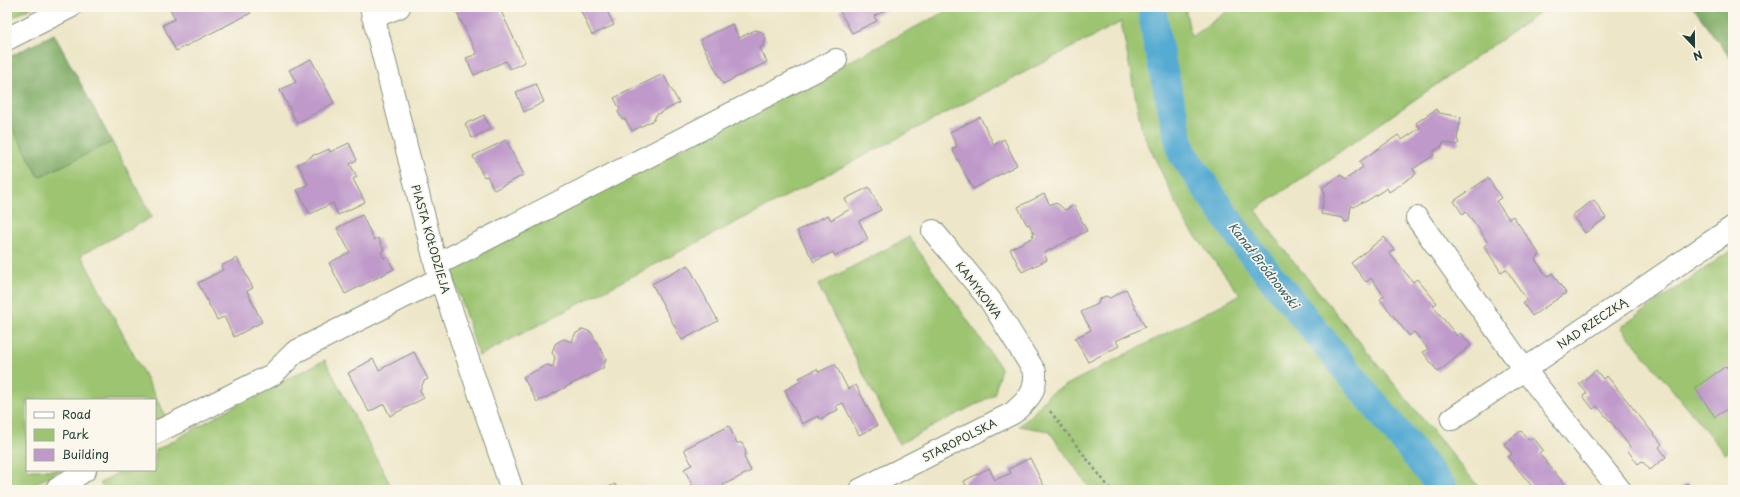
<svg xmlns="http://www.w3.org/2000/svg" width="1740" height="497" font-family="'Playpen Sans',sans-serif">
<rect width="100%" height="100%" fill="#fbf7ec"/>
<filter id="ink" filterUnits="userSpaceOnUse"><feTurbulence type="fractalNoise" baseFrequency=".025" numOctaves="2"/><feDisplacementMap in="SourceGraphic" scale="8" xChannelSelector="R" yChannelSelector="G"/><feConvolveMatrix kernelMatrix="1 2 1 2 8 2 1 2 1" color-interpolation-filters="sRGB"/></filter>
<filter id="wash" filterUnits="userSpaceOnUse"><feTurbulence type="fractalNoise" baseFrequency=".012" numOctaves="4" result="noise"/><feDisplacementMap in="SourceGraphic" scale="16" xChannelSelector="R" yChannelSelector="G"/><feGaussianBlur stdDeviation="0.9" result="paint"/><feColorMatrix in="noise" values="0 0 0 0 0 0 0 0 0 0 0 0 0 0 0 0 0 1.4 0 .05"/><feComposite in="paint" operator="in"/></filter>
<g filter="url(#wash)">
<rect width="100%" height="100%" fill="#ede6c8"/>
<path fill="#9cc471" stroke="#5e8052" d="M 7,7 L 33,7 L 7,20 Z
M 954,7 L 1185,7 L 1191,37 L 1233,7 L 1548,7 L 1256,210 L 1281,246 L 1481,490 L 1091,490 L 1049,431 L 1019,426 L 1033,414 L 1049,394 L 1240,295 L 1185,222 L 1142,131 L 1121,22 L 479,356 L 451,269 Z
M 7,117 L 39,177 L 112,142 L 152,217 L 81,255 L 166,416 L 155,422 L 155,400 L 27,400 L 27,470 L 62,470 L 23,490 L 7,490 Z
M 909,237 L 1001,368 L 994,395 L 899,444 L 818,285 Z
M 1733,249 L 1733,449 L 1725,454 L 1621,327 Z
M 325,360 L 393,490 L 104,490 L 100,483 L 122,470 L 155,470 L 155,451 L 256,394 Z"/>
<path fill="#7daa63" stroke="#4e744c" d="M 1693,7 L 1733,7 L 1733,62 Z
M 54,34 L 112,142 L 39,177 L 7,117 L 7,58 Z"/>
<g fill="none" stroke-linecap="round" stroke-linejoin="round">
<path stroke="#57abd3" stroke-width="29" d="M 1152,7 L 1157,42 L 1182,153 L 1247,247 L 1444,490"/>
</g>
<g id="blocks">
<path fill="#be99ca" d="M 169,7 L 248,7 L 251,13 L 176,51 L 163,25 L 175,19 Z
M 454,7 L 499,7 L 525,62 L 510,69 L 506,61 L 474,75 L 466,58 L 477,54 Z
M 579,7 L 602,7 L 603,11 L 606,9 L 614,25 L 592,35 Z
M 845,7 L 893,7 L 874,16 L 877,21 L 852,33 L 839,10 Z
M 732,24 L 739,38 L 755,30 L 762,32 L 766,39 L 763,46 L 760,48 L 767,62 L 723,84 L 700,40 Z
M 311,59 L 334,103 L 297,123 L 280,90 L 296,82 L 289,70 Z
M 663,74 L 679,103 L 656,115 L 654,120 L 632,131 L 625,119 L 622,119 L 618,112 L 620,109 L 614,98 Z
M 536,84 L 544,102 L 524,112 L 516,92 Z
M 1436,109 L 1439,113 L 1461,117 L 1457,139 L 1459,143 L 1456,145 L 1443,142 L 1442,146 L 1434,151 L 1434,155 L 1413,169 L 1416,174 L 1389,192 L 1387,188 L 1365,202 L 1362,202 L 1354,207 L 1351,206 L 1349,220 L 1345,222 L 1343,218 L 1321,214 L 1325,192 L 1322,188 L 1341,175 L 1345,180 L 1363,167 L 1359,162 L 1398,135 L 1402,140 L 1420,128 L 1416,123 Z
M 484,115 L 491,129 L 472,138 L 465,124 Z
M 980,117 L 994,145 L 1004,139 L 1017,165 L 973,189 L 952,149 L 957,146 L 950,132 Z
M 506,140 L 524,175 L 494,190 L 487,176 L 484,177 L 473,156 Z
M 349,143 L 357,160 L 350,164 L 357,177 L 353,179 L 365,202 L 338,215 L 333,203 L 310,214 L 297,190 L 308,184 L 298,164 L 310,158 L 310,157 L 315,154 L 316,155 L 329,149 L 330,152 Z
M 1488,178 L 1501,198 L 1496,201 L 1509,219 L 1513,216 L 1540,255 L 1535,259 L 1547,277 L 1552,273 L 1566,293 L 1532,316 L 1523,303 L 1527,300 L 1506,269 L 1501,272 L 1484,246 L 1488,243 L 1477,226 L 1466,212 L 1463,215 L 1454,201 Z
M 869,187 L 881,210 L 859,221 L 868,239 L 835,256 L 833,252 L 814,262 L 797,231 L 828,215 L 831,220 L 850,209 L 845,199 Z
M 1044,194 L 1050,205 L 1053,203 L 1058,204 L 1065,210 L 1074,205 L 1087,231 L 1044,253 L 1047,260 L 1022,272 L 1010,249 L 1034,237 L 1032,235 L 1034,234 L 1029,224 L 1027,225 L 1018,207 Z
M 1594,200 L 1606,218 L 1585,233 L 1572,215 Z
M 362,215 L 374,240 L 378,238 L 384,250 L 381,252 L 384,258 L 387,257 L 394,269 L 345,294 L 329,263 L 350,252 L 337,228 Z
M 1384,237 L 1394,250 L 1389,253 L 1413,282 L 1417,279 L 1437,303 L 1433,306 L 1457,336 L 1460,333 L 1471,345 L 1438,372 L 1423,352 L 1428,349 L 1414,332 L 1409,336 L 1380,299 L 1384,296 L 1377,286 L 1371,278 L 1366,282 L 1351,263 Z
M 237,258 L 253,288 L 247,291 L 262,322 L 234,337 L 224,317 L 217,320 L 198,283 L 223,270 L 221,266 Z
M 688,265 L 718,321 L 682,340 L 652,284 Z
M 1126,289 L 1145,327 L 1116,341 L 1119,346 L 1088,362 L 1075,338 L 1091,330 L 1081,312 L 1098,304 L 1099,299 L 1106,296 L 1110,298 Z
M 583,329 L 591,332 L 606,359 L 603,368 L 537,402 L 523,377 L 547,365 L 553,367 L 555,357 L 552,353 L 555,344 L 563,339 L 572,342 L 575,334 Z
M 414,352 L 428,379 L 424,381 L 420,390 L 424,398 L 390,416 L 384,404 L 369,412 L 348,373 L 373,359 L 379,370 Z
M 835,364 L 848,389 L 856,385 L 877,426 L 859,435 L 843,403 L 836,406 L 838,410 L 820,419 L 818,416 L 802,424 L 785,390 L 801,381 L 799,378 L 817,369 L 819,372 Z
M 1726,366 L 1733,376 L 1733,405 L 1715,417 L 1695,388 Z
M 1596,370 L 1603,379 L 1607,376 L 1662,444 L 1659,447 L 1666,457 L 1650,470 L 1642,461 L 1638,464 L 1628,451 L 1631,448 L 1615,427 L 1597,406 L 1593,409 L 1583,396 L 1587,393 L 1579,384 Z
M 729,426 L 737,443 L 742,443 L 746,452 L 744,457 L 751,471 L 723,485 L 725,490 L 695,490 L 684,469 L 692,465 L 684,449 Z
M 1521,431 L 1529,440 L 1533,437 L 1543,450 L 1539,453 L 1569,490 L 1535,490 L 1508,457 L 1512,454 L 1504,444 Z
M 1030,458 L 1045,488 L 1040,490 L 968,490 L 964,481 L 989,468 L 995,480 L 1011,473 L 1009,469 Z
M 1687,483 L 1693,490 L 1678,490 Z
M 615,484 L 618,490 L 602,490 Z"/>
</g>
</g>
<g filter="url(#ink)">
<use href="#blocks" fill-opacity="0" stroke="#86927e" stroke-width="1"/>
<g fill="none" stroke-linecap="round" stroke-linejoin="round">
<g stroke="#86927e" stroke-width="24">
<path id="minor" d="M 371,7 L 436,265 L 512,490
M 373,17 L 399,7
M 7,39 L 70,7
M 1417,218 L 1524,369 L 1620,490
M 436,265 L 836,60
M 1452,419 L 1733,227
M 155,433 L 272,375 L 295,352 L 441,278
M 56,490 L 85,470
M 860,490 L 1013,413 C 1028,399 1036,394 1035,372 L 990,300 L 933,231"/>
</g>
<path stroke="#86927e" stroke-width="2.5" stroke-dasharray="3 3" stroke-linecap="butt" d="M 1050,411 L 1111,490"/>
<use href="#minor" stroke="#fff" stroke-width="22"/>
</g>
</g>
<g text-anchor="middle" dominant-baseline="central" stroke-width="3.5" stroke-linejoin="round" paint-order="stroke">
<g font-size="11" fill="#1f3d34" stroke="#fbf7ec">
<text transform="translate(431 239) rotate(74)">PIASTA KOŁODZIEJA</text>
<text transform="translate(979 290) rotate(53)">KAMYKOWA</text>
<text transform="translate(1592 323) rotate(-34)">NAD RZECZKĄ</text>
<text transform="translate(959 440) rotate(-27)">STAROPOLSKA</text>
</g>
<g font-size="12" font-style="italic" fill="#305e64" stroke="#fbf7ec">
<text transform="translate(1264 265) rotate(52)">Kanał Bródnowski</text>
</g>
</g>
<rect width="1740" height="497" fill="none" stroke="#fbf7ec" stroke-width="24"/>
<rect x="26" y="399" width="130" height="72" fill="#fbf7ec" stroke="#a3ada2"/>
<rect x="34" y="412" width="20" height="6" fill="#ffffff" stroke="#a3ada2"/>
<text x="62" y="419" font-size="12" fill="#1f3d34">Road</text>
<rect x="34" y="429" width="20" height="12" fill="#9cc471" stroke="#a3ada2"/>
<text x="62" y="439" font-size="12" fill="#1f3d34">Park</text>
<rect x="34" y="449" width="20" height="12" fill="#be99ca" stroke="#a3ada2"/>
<text x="62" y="459" font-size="12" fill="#1f3d34">Building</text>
<g transform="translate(1694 46) rotate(158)" stroke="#fbf7ec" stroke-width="3" paint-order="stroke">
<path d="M0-3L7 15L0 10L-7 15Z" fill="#1f3d34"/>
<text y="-6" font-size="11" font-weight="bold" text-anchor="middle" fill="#1f3d34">N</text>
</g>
</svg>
